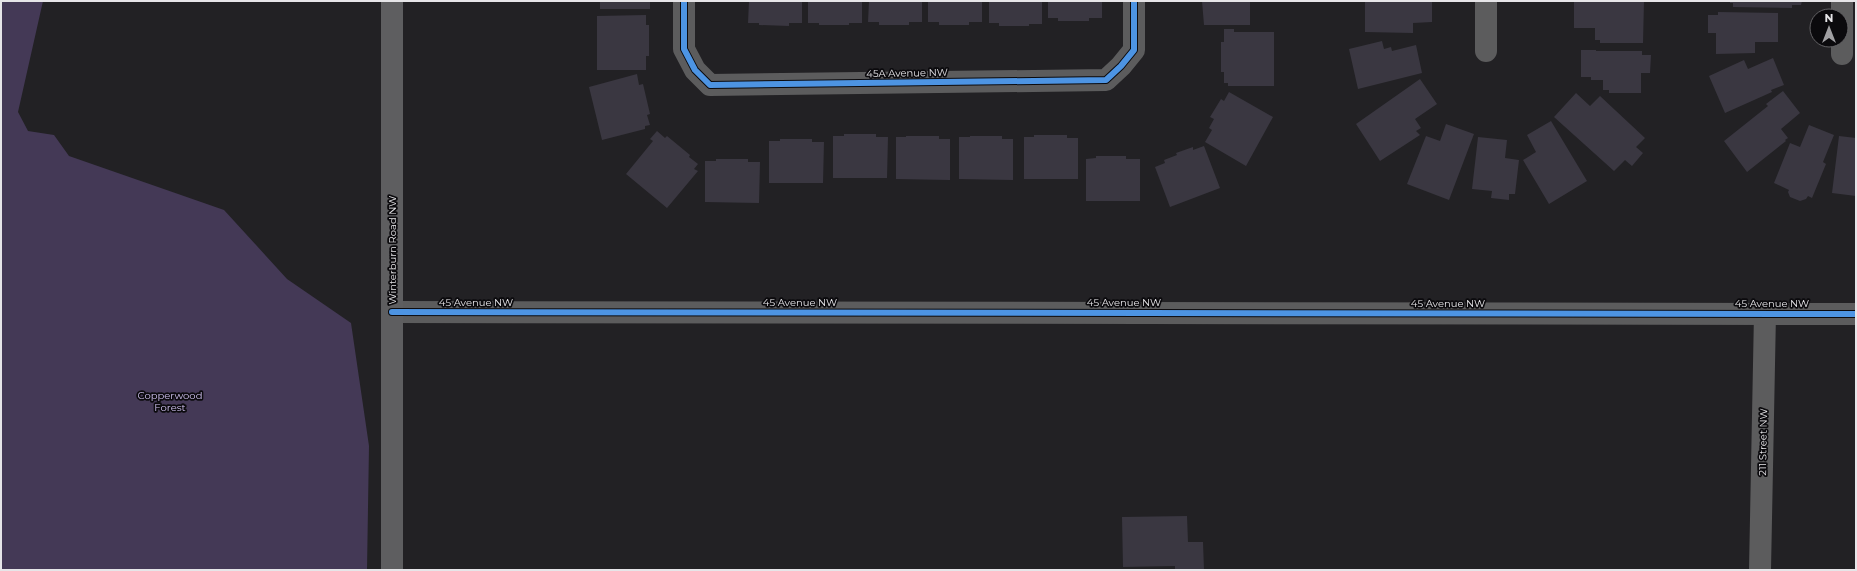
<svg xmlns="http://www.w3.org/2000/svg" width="1857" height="571" font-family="Montserrat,sans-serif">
<rect width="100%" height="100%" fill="#222124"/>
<path fill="#443956" d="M 1,1 L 43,1 L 18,112 L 28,131 L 54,135 L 69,156 L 224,210 L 287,279 L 351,323 L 369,446 L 367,570 L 1,570 Z"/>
<path fill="#3a3741" d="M 600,1 L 650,1 L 650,9 L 600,9 Z
M 749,1 L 802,1 L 802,23 L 789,23 L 789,26 L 759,25 L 759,23 L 748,23 Z
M 808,1 L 862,1 L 862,23 L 849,23 L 849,25 L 819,25 L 819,23 L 808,23 Z
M 869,1 L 922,1 L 922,22 L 909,22 L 909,25 L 879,25 L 879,22 L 868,22 Z
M 928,1 L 982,1 L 982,22 L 969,22 L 969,25 L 939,25 L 939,22 L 928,22 Z
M 989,1 L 1042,1 L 1042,24 L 1029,24 L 1029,26 L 999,26 L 999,23 L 989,23 Z
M 1048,1 L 1102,1 L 1102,18 L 1089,18 L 1089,21 L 1058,21 L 1058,18 L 1048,18 Z
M 1202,1 L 1250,1 L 1250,25 L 1204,25 Z
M 1365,1 L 1432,1 L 1432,22 L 1413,23 L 1413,33 L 1365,32 Z
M 1574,1 L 1644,1 L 1643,43 L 1600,43 L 1600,40 L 1595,40 L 1595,28 L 1574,28 Z
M 1730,1 L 1802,1 L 1801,5 L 1792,5 L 1792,8 L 1733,7 L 1733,3 L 1730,3 Z
M 1718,12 L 1778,13 L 1778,42 L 1755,42 L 1755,53 L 1716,54 L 1716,33 L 1708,33 L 1708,15 L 1718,15 Z
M 646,15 L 646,25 L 649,25 L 649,56 L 646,56 L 646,70 L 597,70 L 597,16 Z
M 1224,29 L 1234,29 L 1234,32 L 1274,32 L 1274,86 L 1228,86 L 1228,83 L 1224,83 L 1224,72 L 1221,72 L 1221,42 L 1224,42 Z
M 1382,41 L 1384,49 L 1391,47 L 1392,51 L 1416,45 L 1422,73 L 1358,89 L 1349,49 Z
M 1581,50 L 1596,50 L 1596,51 L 1642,51 L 1642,55 L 1651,55 L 1650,73 L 1641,73 L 1641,93 L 1609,93 L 1609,90 L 1603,90 L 1603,80 L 1591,80 L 1591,77 L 1581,77 Z
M 1773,58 L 1784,85 L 1771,90 L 1772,92 L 1725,113 L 1709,76 L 1744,60 L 1748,69 Z
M 637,74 L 639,85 L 643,84 L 650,114 L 647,115 L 650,125 L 645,126 L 645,129 L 602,140 L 589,87 Z
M 1420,79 L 1437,104 L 1415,119 L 1421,128 L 1416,131 L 1420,135 L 1380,161 L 1356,124 Z
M 1783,91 L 1800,113 L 1781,129 L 1788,138 L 1785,140 L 1786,141 L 1747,172 L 1724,141 L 1768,106 L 1766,104 Z
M 1229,92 L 1273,117 L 1246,166 L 1205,142 L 1212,130 L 1209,128 L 1214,119 L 1210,117 L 1221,99 L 1224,101 Z
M 1576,93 L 1590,106 L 1600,96 L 1645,138 L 1636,147 L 1643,153 L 1632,166 L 1625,160 L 1614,171 L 1554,117 Z
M 1551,121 L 1587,181 L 1549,204 L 1523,160 L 1536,152 L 1527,135 Z
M 1446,124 L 1474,134 L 1449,200 L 1407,184 L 1426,136 L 1440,141 Z
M 1809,125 L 1834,135 L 1823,162 L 1826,164 L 1812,198 L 1808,196 L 1806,199 L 1800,201 L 1790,197 L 1788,192 L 1789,190 L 1774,183 L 1790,143 L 1800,147 Z
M 657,131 L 665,138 L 667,136 L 690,155 L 689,157 L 698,164 L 694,169 L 698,171 L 667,208 L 626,174 L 653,141 L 650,139 Z
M 844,134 L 876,134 L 876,137 L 888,137 L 887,178 L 833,178 L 833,136 L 844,136 Z
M 1034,135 L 1067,135 L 1067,138 L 1078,138 L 1078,179 L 1024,179 L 1024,137 L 1034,137 Z
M 906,136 L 939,136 L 939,139 L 950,139 L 950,180 L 896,179 L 896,137 L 906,137 Z
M 970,136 L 1002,136 L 1002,139 L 1013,139 L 1013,180 L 959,179 L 959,137 L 970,137 Z
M 1839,136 L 1856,138 L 1856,196 L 1832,193 Z
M 1478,137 L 1507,140 L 1505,158 L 1519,160 L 1515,194 L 1509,194 L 1509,200 L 1491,198 L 1492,191 L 1472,189 Z
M 780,139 L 812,139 L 812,142 L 824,142 L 823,183 L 769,183 L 769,141 L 780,141 Z
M 1204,146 L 1220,188 L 1170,207 L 1155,167 L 1165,163 L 1164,160 L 1177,155 L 1176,153 L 1193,147 L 1193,150 Z
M 1096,156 L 1126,156 L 1126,159 L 1140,159 L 1140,201 L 1086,201 L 1086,159 L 1096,158 Z
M 716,159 L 748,159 L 748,162 L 760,162 L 759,203 L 705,202 L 705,161 L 716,161 Z
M 1187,516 L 1188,542 L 1203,542 L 1204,570 L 1175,570 L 1175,566 L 1123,567 L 1122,517 Z"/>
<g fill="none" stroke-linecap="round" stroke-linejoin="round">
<path stroke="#5c5c5d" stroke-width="22" d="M 684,1 L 684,49 L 695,70 L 710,85 L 1106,80 L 1121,66 L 1134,50 L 1134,1
M 1486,51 L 1486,1
M 1842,54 L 1842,1
M 1760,570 L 1765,313"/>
<path stroke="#5c5c5d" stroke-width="22" d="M 392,312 L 1856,314"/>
<path stroke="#5e5e60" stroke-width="22" d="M 392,1 L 392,570"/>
<g stroke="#0b0a0d" stroke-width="8">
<path id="cycleway" d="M 684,1 L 684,49 L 695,70 L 710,85 L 1106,80 L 1121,66 L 1134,50 L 1134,1
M 392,312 L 1856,314"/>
</g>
<use href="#cycleway" stroke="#4d94e3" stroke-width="6"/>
</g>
<g text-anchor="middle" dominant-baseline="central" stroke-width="3.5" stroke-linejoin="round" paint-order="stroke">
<g font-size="10" fill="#e6e5e8" stroke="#0b0a0d">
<text transform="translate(907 73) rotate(-1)">45A Avenue NW</text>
<text transform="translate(392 250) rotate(-90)">Winterburn Road NW</text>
<text x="476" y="302">45 Avenue NW</text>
<text x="800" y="302">45 Avenue NW</text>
<text x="1124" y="302">45 Avenue NW</text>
<text x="1448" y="303">45 Avenue NW</text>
<text x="1772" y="303">45 Avenue NW</text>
<text transform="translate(1763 442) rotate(-89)">211 Street NW</text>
</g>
<g font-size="10" fill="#d3c4f3" stroke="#0b0a0d">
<text x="170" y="395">Copperwood<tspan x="170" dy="12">Forest</tspan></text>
</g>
</g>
<rect width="1857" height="571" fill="none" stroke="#e6e5e8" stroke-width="4"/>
<g transform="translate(1829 28)"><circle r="19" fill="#0b0a0d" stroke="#636265"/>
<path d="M0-3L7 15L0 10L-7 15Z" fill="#a1a0a3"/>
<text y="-6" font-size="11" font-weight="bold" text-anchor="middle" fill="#e6e5e8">N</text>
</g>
</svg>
